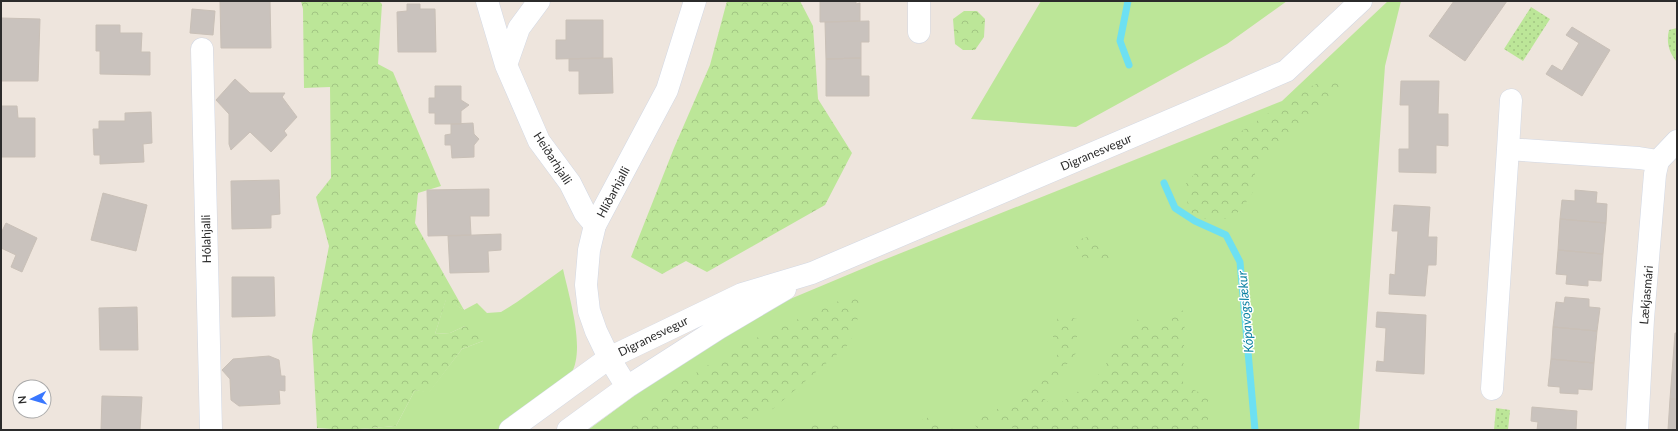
<svg xmlns="http://www.w3.org/2000/svg" width="1678" height="431" font-family="Lato,sans-serif">
<defs>
<pattern id="forest-crowns" width="20" height="18" patternUnits="userSpaceOnUse"><rect width="20" height="18" fill="#bce698"/><path d="M2 6a3 3 0 1 1 6 0M12 15a3 3 0 1 1 6 0" fill="none" stroke="#a2c583"/></pattern>
<pattern id="park-dots" width="8" height="8" patternUnits="userSpaceOnUse"><rect width="8" height="8" fill="#bce698"/><path d="M2 2h.1M6 6h.1" fill="none" stroke="#a2c583" stroke-width="1.8" stroke-linecap="round"/></pattern>
</defs>
<rect width="100%" height="100%" fill="#eee5dd"/>
<path fill="#bce698" d="M 1041,1 L 1287,1 L 1227,44 L 1076,127 L 971,119 Z
M 1388,1 L 1401,1 L 1385,66 L 1359,430 L 588,430 L 664,374 L 783,302 L 876,263 L 1282,101 Z
M 563,269 C 569,297 586,349 571,374 L 500,430 L 347,430 L 396,426 L 415,390 L 429,392 L 462,349 L 483,341 L 465,326 L 450,333 L 435,334 L 446,299 L 464,310 L 477,303 L 487,313 L 501,312 L 517,302 Z"/>
<path fill="url(#forest-crowns)" d="M 301,1 L 379,1 L 382,4 L 378,64 L 393,72 L 441,186 L 418,193 L 415,223 L 464,310 L 446,300 L 435,334 L 450,333 L 465,326 L 478,330 L 483,341 L 462,349 L 429,393 L 415,390 L 396,426 L 347,430 L 317,428 L 312,336 L 329,246 L 316,197 L 331,178 L 330,87 L 304,88 L 303,9 Z
M 727,1 L 800,1 L 813,26 L 818,99 L 852,153 L 825,205 L 707,272 L 686,261 L 662,274 L 631,257 L 674,148 L 710,65 Z
M 964,11 L 977,11 L 985,19 L 984,37 L 975,50 L 963,50 L 955,44 L 953,19 Z
M 1330,78 L 1341,86 L 1306,126 L 1255,167 L 1255,189 L 1240,211 L 1226,219 L 1205,219 L 1190,212 L 1183,187 L 1218,147 L 1303,90 Z
M 1088,237 L 1107,243 L 1112,251 L 1110,261 C 1098,264 1086,261 1076,253 L 1076,240 Z
M 856,296 L 861,308 L 850,343 L 774,408 L 759,418 L 727,420 L 716,430 L 625,430 L 667,392 L 734,348 L 836,302 Z
M 1170,304 L 1185,312 L 1183,383 L 1208,398 L 1208,430 L 1015,430 L 1004,420 L 977,428 L 969,417 L 985,414 L 1025,398 L 1058,354 L 1052,333 L 1059,315 L 1077,319 L 1077,352 L 1041,396 L 1054,407 L 1093,382 L 1138,319 L 1161,327 L 1172,322 Z
M 934,415 L 950,428 L 957,430 L 923,430 L 922,420 Z
M 842,421 L 845,430 L 801,430 L 804,426 Z"/>
<path fill="url(#park-dots)" d="M 1531,7 L 1550,19 L 1523,61 L 1504,49 Z
M 1677,28 L 1677,62 C 1669,53 1666,42 1669,30 Z
M 1496,408 L 1510,410 L 1508,430 L 1494,430 Z"/>
<g fill="none" stroke-linecap="round" stroke-linejoin="round">
<path stroke="#6de0f2" stroke-width="7" d="M 1128,1 L 1120,41 L 1129,65
M 1164,183 L 1175,208 L 1195,221 L 1226,235 L 1240,262 L 1255,430"/>
</g>
<path fill="#c9c2bd" stroke="#c9c0b7" d="M 220,1 L 270,1 L 271,48 L 221,48 Z
M 820,1 L 856,1 L 856,4 L 860,3 L 860,21 L 820,22 Z
M 1454,1 L 1507,1 L 1465,61 L 1429,36 Z
M 407,4 L 420,4 L 420,9 L 435,9 L 436,52 L 398,52 L 397,12 L 407,11 Z
M 192,9 L 215,11 L 213,35 L 190,33 Z
M 1,18 L 40,19 L 38,81 L 1,81 Z
M 566,20 L 603,20 L 603,58 L 556,59 L 556,40 L 566,40 Z
M 869,21 L 869,42 L 861,42 L 861,58 L 826,59 L 825,22 Z
M 96,25 L 120,25 L 120,33 L 142,33 L 141,52 L 150,52 L 150,75 L 100,74 L 100,51 L 96,51 Z
M 1572,27 L 1610,50 L 1582,96 L 1546,74 L 1552,65 L 1562,71 L 1579,43 L 1566,35 Z
M 612,58 L 613,93 L 579,94 L 579,71 L 569,71 L 569,59 Z
M 861,58 L 861,76 L 869,76 L 869,96 L 826,96 L 826,59 Z
M 235,79 L 250,93 L 285,93 L 282,97 L 297,117 L 284,131 L 287,135 L 271,152 L 250,132 L 231,150 L 229,144 L 229,114 L 216,100 Z
M 1401,81 L 1439,81 L 1438,114 L 1448,114 L 1448,146 L 1436,145 L 1436,173 L 1399,172 L 1399,149 L 1409,149 L 1409,105 L 1400,105 Z
M 435,86 L 461,86 L 461,100 L 469,105 L 461,111 L 461,124 L 435,124 L 435,113 L 429,113 L 429,98 L 435,98 Z
M 1,106 L 17,106 L 18,118 L 35,118 L 35,157 L 1,157 Z
M 151,112 L 152,143 L 143,144 L 144,162 L 100,164 L 100,155 L 94,155 L 93,129 L 99,129 L 99,121 L 125,121 L 125,113 Z
M 473,123 L 474,134 L 479,139 L 474,145 L 474,157 L 452,158 L 451,145 L 445,145 L 445,135 L 451,134 L 451,124 Z
M 279,180 L 280,214 L 271,215 L 271,228 L 232,229 L 231,181 Z
M 489,189 L 489,216 L 470,216 L 471,235 L 428,236 L 427,190 Z
M 1575,190 L 1597,192 L 1596,203 L 1607,204 L 1606,223 L 1560,219 L 1562,200 L 1575,201 Z
M 103,193 L 147,205 L 136,251 L 91,240 Z
M 1394,205 L 1430,207 L 1428,237 L 1437,237 L 1436,265 L 1428,265 L 1425,296 L 1389,294 L 1390,274 L 1395,275 L 1398,231 L 1392,231 Z
M 1560,219 L 1606,223 L 1603,254 L 1558,250 Z
M 6,223 L 37,238 L 22,272 L 11,267 L 16,255 L 1,248 L 1,233 Z
M 501,234 L 501,250 L 488,251 L 489,272 L 450,273 L 448,236 Z
M 1558,250 L 1603,254 L 1601,281 L 1588,280 L 1588,286 L 1566,284 L 1567,275 L 1556,274 Z
M 232,277 L 274,277 L 275,316 L 232,317 Z
M 1565,297 L 1589,299 L 1589,307 L 1600,308 L 1597,331 L 1553,327 L 1556,302 L 1564,303 Z
M 137,307 L 138,350 L 100,350 L 99,308 Z
M 1377,312 L 1426,315 L 1424,374 L 1376,371 L 1377,361 L 1384,362 L 1386,328 L 1376,327 Z
M 1553,327 L 1597,331 L 1594,363 L 1551,359 Z
M 1675,333 L 1677,333 L 1677,399 L 1670,399 Z
M 269,356 L 279,360 L 281,376 L 285,376 L 285,391 L 279,390 L 280,404 L 239,406 L 231,400 L 230,379 L 222,370 L 233,359 Z
M 1551,359 L 1594,363 L 1592,390 L 1578,389 L 1578,394 L 1560,393 L 1560,387 L 1548,386 Z
M 102,396 L 142,397 L 140,430 L 101,430 Z
M 1670,399 L 1677,399 L 1677,430 L 1668,430 Z
M 1532,407 L 1577,411 L 1576,430 L 1537,430 L 1538,422 L 1531,421 Z"/>
<g fill="none" stroke-linecap="round" stroke-linejoin="round">
<g stroke="#d2d8e4" stroke-width="23">
<path id="minor" d="M 487,1 L 506,65 L 539,141 L 570,183 L 585,213 L 595,225
M 919,32 L 919,1
M 202,49 L 211,430
M 506,65 L 519,28 L 539,1
M 1508,149 L 1511,100
M 1492,389 L 1508,149 L 1639,158 L 1658,161
M 1637,430 L 1643,319 L 1655,174 L 1658,161 L 1677,141"/>
</g>
<g stroke="#d2d8e4" stroke-width="23">
<path id="tertiary" d="M 627,387 L 609,358 L 596,331 L 589,311 L 586,285 L 589,250 L 595,225 L 667,90 L 695,1
M 510,430 L 609,358 L 742,294 L 812,273 L 1286,71 L 1361,1
M 568,430 L 627,387 L 719,328 L 785,289"/>
</g>
<use href="#minor" stroke="#fff" stroke-width="22"/>
<use href="#tertiary" stroke="#fff" stroke-width="22"/>
</g>
<g text-anchor="middle" dominant-baseline="central" stroke-width="3" stroke-linejoin="round" paint-order="stroke">
<g font-size="12" fill="#2b2b2b" stroke="#fff">
<text transform="translate(1096 152) rotate(-23)">Digranesvegur</text>
<text transform="translate(553 158) rotate(57)">Heiðarhjalli</text>
<text transform="translate(613 192) rotate(-62)">Hlíðarhjalli</text>
<text transform="translate(206 239) rotate(-91)">Hólahjalli</text>
<text transform="translate(1646 295) rotate(-85)">Lækjasmári</text>
<text transform="translate(653 336) rotate(-26)">Digranesvegur</text>
</g>
<g font-size="13" font-style="italic" fill="#0980a2" stroke="#fff">
<text transform="translate(1245 312) rotate(-95)">Kópavogslækur</text>
</g>
</g>
<rect width="1678" height="431" fill="none" stroke="#2b2b2b" stroke-width="4"/>
<g transform="translate(32 399) rotate(265)"><circle r="19" fill="#ffffff" stroke="#aaaaaa"/>
<path d="M0-3L7 15L0 10L-7 15Z" fill="#3977ff"/>
<text y="-6" font-size="11" font-weight="bold" text-anchor="middle" fill="#2b2b2b">N</text>
</g>
</svg>
